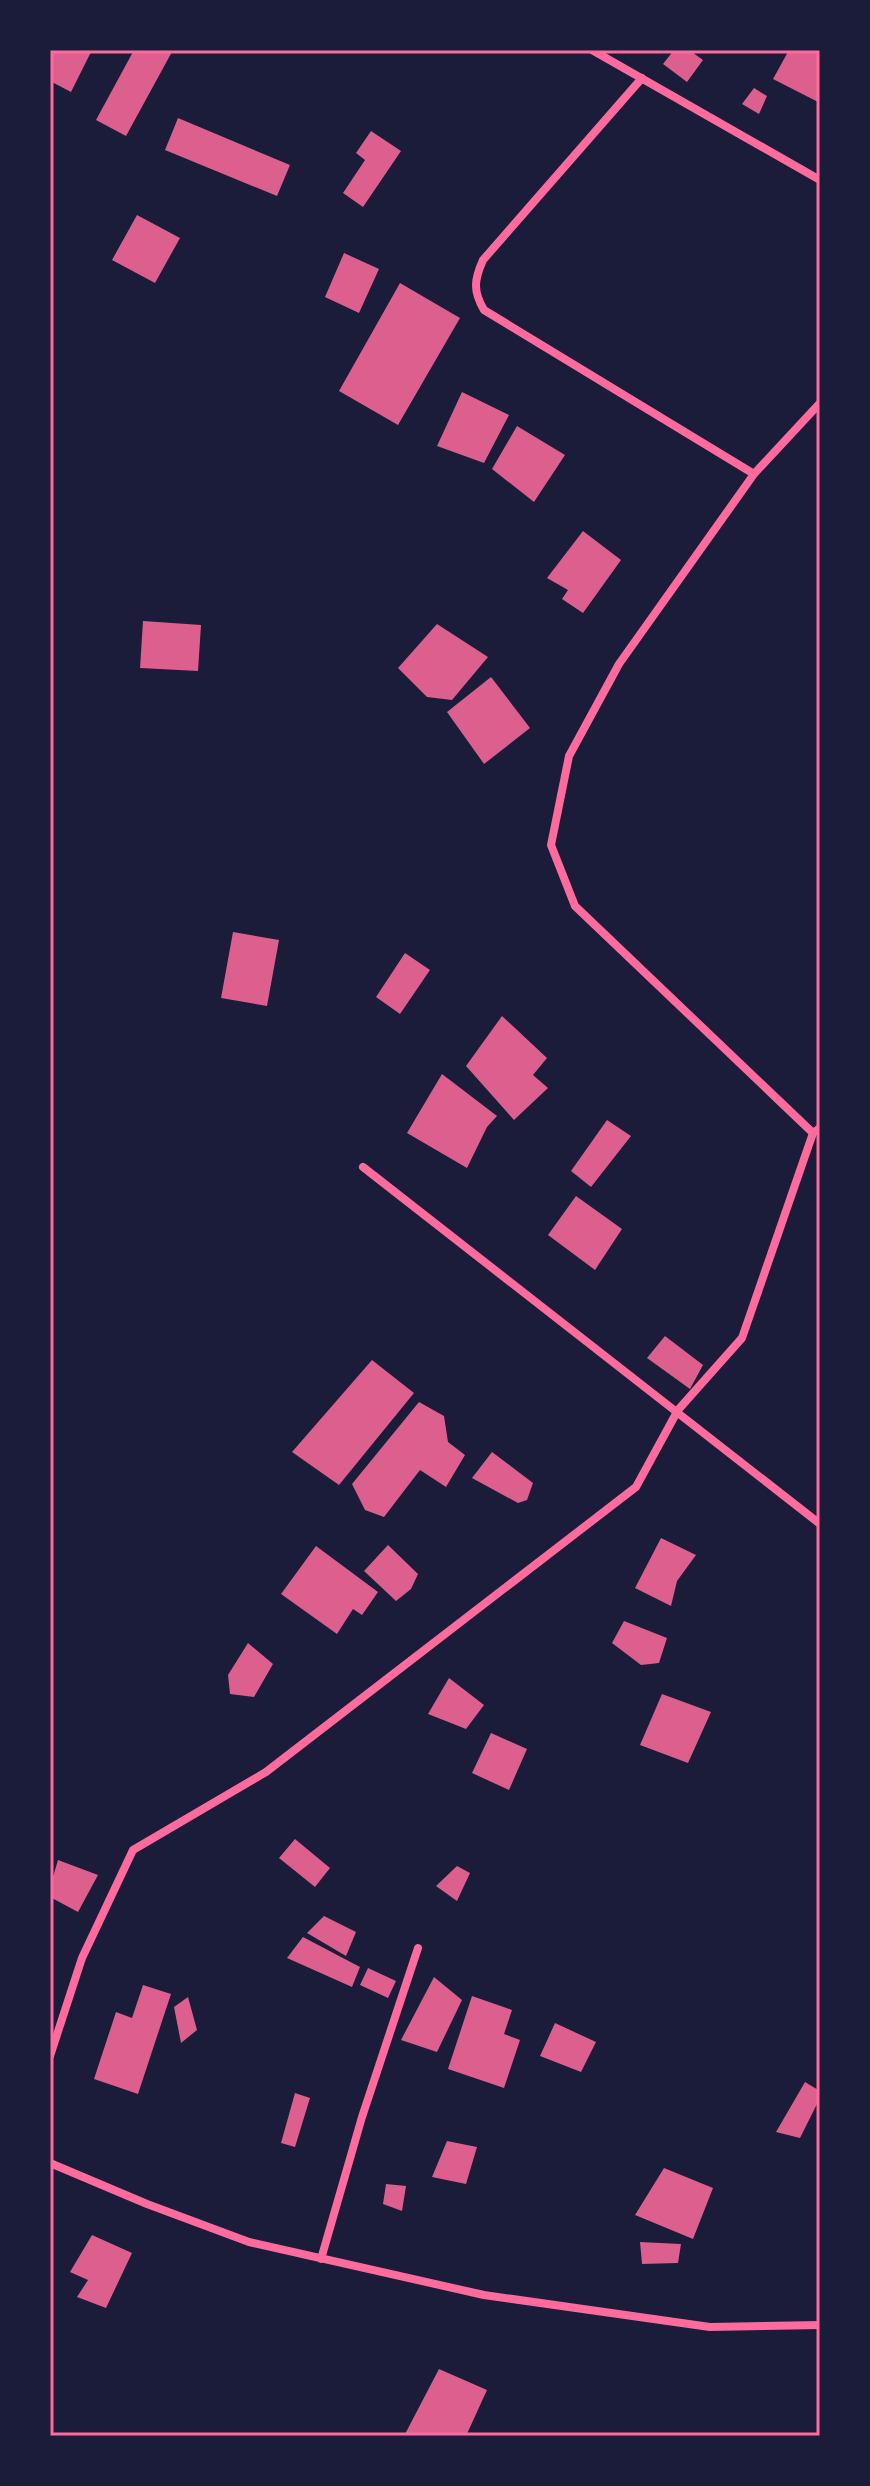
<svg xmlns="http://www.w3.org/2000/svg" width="870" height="2486" font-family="'DM Sans',sans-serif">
<rect width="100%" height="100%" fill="#1b1b3a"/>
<path fill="#dd5f8e" d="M 50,50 L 92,50 L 71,92 L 50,81 Z
M 134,50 L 173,50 L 126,136 L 96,120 Z
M 674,50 L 689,50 L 703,60 L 687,82 L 663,64 Z
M 789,50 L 820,50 L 820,103 L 773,79 Z
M 754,88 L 767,96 L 759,114 L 742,104 Z
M 178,118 L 290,165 L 277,196 L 165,150 Z
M 371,131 L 401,151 L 363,207 L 343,193 L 365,160 L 356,153 Z
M 137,215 L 180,238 L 155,283 L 112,260 Z
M 344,253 L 379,269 L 359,313 L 325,297 Z
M 400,283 L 460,318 L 398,425 L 339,391 Z
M 462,392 L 509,415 L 484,463 L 437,446 Z
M 517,426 L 565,455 L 534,502 L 492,469 Z
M 583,531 L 621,560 L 583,613 L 562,599 L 568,590 L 547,578 Z
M 143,621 L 201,625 L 198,671 L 140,668 Z
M 437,624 L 488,657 L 452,700 L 427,697 L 398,668 Z
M 491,677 L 530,728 L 484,764 L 447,712 Z
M 233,932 L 279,940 L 267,1006 L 221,998 Z
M 405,953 L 430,970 L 400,1014 L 376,997 Z
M 502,1016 L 547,1058 L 533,1075 L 548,1088 L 514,1120 L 466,1066 Z
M 442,1074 L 497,1116 L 487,1127 L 467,1168 L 407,1133 Z
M 607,1120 L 631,1136 L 591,1187 L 571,1171 Z
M 576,1196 L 622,1229 L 595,1270 L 548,1235 Z
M 665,1336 L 703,1365 L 690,1389 L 647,1358 Z
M 372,1360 L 414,1393 L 339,1485 L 292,1452 Z
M 419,1402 L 444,1416 L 448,1442 L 465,1455 L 446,1487 L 420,1470 L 384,1517 L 365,1510 L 352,1484 Z
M 492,1452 L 533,1483 L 527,1500 L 518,1503 L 472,1478 Z
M 661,1538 L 696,1555 L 677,1581 L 671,1606 L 635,1588 Z
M 388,1545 L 418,1574 L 411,1589 L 396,1601 L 364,1571 Z
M 316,1546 L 378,1592 L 362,1615 L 353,1609 L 337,1634 L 281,1594 Z
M 624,1621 L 667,1638 L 659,1663 L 641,1665 L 612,1643 Z
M 248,1643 L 273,1664 L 254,1697 L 230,1694 L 228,1675 Z
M 449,1678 L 484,1705 L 466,1729 L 428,1714 Z
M 662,1694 L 711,1712 L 688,1763 L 640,1745 Z
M 491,1733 L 527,1749 L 509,1790 L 472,1773 Z
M 295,1839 L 330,1868 L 315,1887 L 279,1858 Z
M 58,1860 L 98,1875 L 78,1912 L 50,1897 L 50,1887 Z
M 457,1866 L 470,1873 L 457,1901 L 436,1886 Z
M 324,1916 L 356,1932 L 346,1956 L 307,1933 Z
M 303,1937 L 360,1967 L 352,1987 L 287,1958 Z
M 368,1968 L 396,1981 L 388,1998 L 360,1985 Z
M 434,1977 L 462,2000 L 437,2052 L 401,2040 Z
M 143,1985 L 171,1994 L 138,2094 L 94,2079 L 116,2012 L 132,2018 Z
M 472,1996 L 512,2010 L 504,2034 L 520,2040 L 504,2088 L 448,2069 Z
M 188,1997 L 197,2030 L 181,2043 L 174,2007 Z
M 555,2023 L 596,2042 L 581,2072 L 540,2056 Z
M 805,2082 L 820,2091 L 820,2098 L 800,2138 L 776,2132 Z
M 295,2093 L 310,2098 L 295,2147 L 281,2143 Z
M 447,2141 L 477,2147 L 466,2184 L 432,2177 Z
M 664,2168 L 713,2188 L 693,2239 L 635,2215 Z
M 386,2184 L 406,2186 L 402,2211 L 383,2204 Z
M 92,2235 L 132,2253 L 106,2308 L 77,2297 L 88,2280 L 70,2272 Z
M 640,2242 L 681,2244 L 678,2263 L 642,2264 Z
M 439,2369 L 487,2390 L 466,2436 L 404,2436 Z"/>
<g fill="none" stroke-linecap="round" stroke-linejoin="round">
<path stroke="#ff6b9d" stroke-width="8" d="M 592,50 L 820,180
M 642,78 L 483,260 C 474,280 473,291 484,310 L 754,474
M 813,1133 L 575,906 L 551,845 L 569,756 L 619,664 L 754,474 L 820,403
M 363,1167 L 820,1524
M 50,2056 L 82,1958 L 133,1850 L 266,1772 L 636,1487 L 678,1410 L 742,1338 L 813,1133 L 820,1128
M 50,2163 L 147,2204 L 249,2242 L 484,2295 L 710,2327 L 820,2325
M 321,2259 L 362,2117 L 418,1948"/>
</g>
<rect width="870" height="2486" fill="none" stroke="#1b1b3a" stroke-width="104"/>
<rect x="52" y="52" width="766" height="2382" fill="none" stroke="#ff6b9d" stroke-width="3"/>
</svg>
